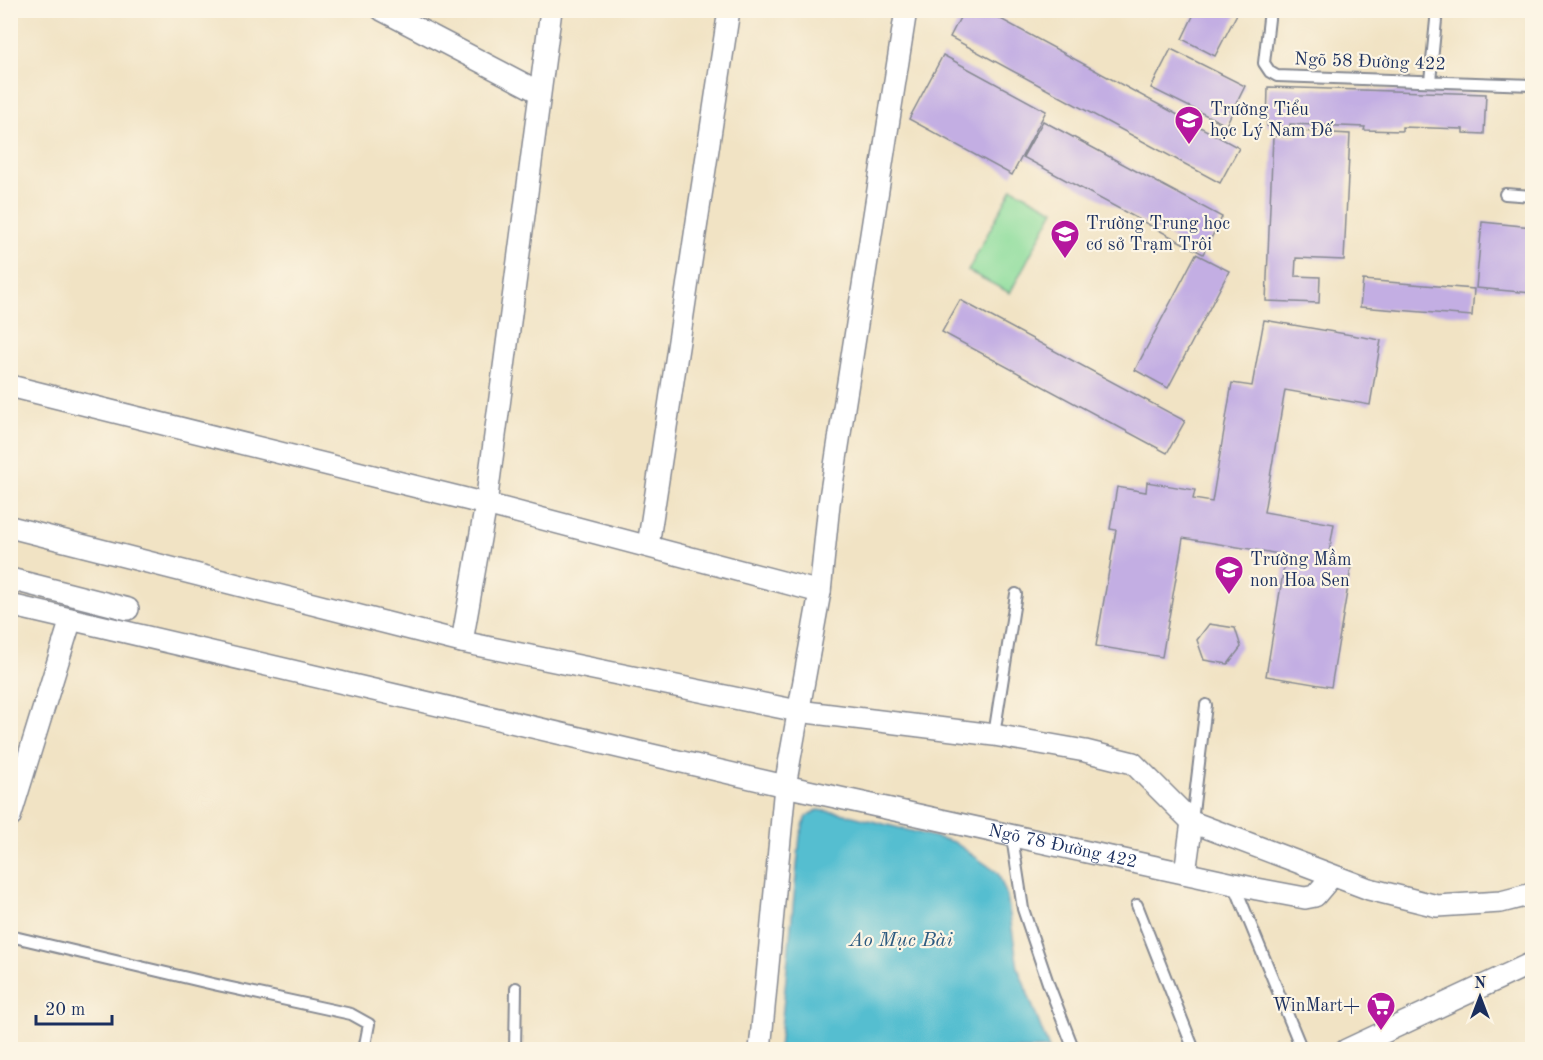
<svg xmlns="http://www.w3.org/2000/svg" width="1543" height="1060" font-family="'Old Standard TT',serif">
<rect width="100%" height="100%" fill="#fcf5e5"/>
<filter id="ink" filterUnits="userSpaceOnUse"><feTurbulence type="fractalNoise" baseFrequency=".0167" numOctaves="2"/><feDisplacementMap in="SourceGraphic" scale="12" xChannelSelector="R" yChannelSelector="G"/><feConvolveMatrix kernelMatrix="1 2 1 2 8 2 1 2 1" color-interpolation-filters="sRGB"/></filter>
<filter id="wash" filterUnits="userSpaceOnUse"><feTurbulence type="fractalNoise" baseFrequency=".008" numOctaves="4" result="noise"/><feDisplacementMap in="SourceGraphic" scale="24" xChannelSelector="R" yChannelSelector="G"/><feGaussianBlur stdDeviation="1.35" result="paint"/><feColorMatrix in="noise" values="0 0 0 0 0 0 0 0 0 0 0 0 0 0 0 0 0 1.4 0 .05"/><feComposite in="paint" operator="in"/></filter>
<g filter="url(#wash)">
<rect width="100%" height="100%" fill="#f1e3c4"/>
<path fill="#8ddd9c" stroke="#54867d" stroke-width="1.5" d="M 1012,188 L 1054,210 L 1010,293 L 968,271 Z"/>
<path fill="#54bed0" stroke="#387697" stroke-width="1.5" d="M 817,810 L 841,813 L 954,842 L 998,873 L 1007,896 L 1018,968 L 1049,1049 L 779,1049 L 800,836 L 806,817 Z"/>
<g id="blocks">
<path fill="#c3aee3" d="M 964,10 L 984,10 L 1239,148 L 1220,183 L 950,37 Z
M 1196,10 L 1239,10 L 1215,56 L 1182,39 Z
M 1171,49 L 1245,86 L 1226,125 L 1151,88 Z
M 943,55 L 1046,111 L 1012,175 L 909,119 Z
M 1268,87 L 1486,94 L 1484,134 L 1463,133 L 1463,129 L 1402,127 L 1402,131 L 1364,130 L 1365,127 L 1290,124 L 1290,127 L 1267,126 Z
M 1043,121 L 1222,217 L 1203,254 L 1023,157 Z
M 1297,131 L 1350,134 L 1344,260 L 1296,258 L 1295,276 L 1320,277 L 1319,303 L 1266,301 L 1273,136 L 1297,137 Z
M 1482,222 L 1532,227 L 1532,293 L 1476,288 Z
M 1196,254 L 1229,271 L 1168,388 L 1135,370 Z
M 1363,280 L 1474,289 L 1472,316 L 1360,307 Z
M 960,300 L 1185,421 L 1167,453 L 942,332 Z
M 1264,320 L 1381,340 L 1370,405 L 1285,390 L 1264,512 L 1334,524 L 1327,564 L 1351,568 L 1331,687 L 1266,676 L 1286,555 L 1183,538 L 1162,657 L 1096,646 L 1116,530 L 1110,529 L 1117,487 L 1146,492 L 1147,482 L 1195,490 L 1193,499 L 1212,502 L 1232,383 L 1252,386 Z
M 1209,624 L 1235,628 L 1241,647 L 1228,664 L 1204,660 L 1197,640 Z"/>
</g>
</g>
<g filter="url(#ink)">
<use href="#blocks" fill-opacity="0" stroke="#868991" stroke-width="1.5"/>
<g fill="none" stroke-linecap="round" stroke-linejoin="round">
<g stroke="#868991" stroke-width="14">
<path id="service" d="M 1270,10 L 1264,63 L 1270,72 L 1277,76 L 1532,85
M 1430,81 L 1437,10
M 1505,194 L 1532,196
M 994,735 L 1016,594
M 1192,821 L 1206,705
M 1012,837 L 1023,909 L 1048,983 L 1074,1050
M 1234,884 L 1302,1050
M 1137,905 L 1194,1050
M 10,936 L 213,984 L 351,1014 L 369,1024 L 364,1050
M 515,1050 L 516,988"/>
</g>
<g stroke="#868991" stroke-width="24">
<g id="minor">
<path d="M 382,10 L 539,92"/>
<path d="M 10,386 L 486,504 L 820,592"/>
<path d="M 10,527 L 462,642 L 798,711 L 994,735 L 1085,751 L 1133,763 L 1192,822 L 1369,889 L 1437,906 L 1501,902 L 1532,894"/>
<path d="M 648,546 L 729,10"/>
<path d="M 10,579 L 128,609"/>
<path id="s1" d="M 10,605 L 785,786 L 1257,889 L 1305,898 L 1315,896 L 1332,876"/>
<path d="M 462,642 L 486,504 L 551,10"/>
<path d="M 10,817 L 71,619"/>
<path d="M 1185,873 L 1192,822"/>
<path d="M 760,1050 L 785,786 L 820,592 L 829,504 L 906,10"/>
<path d="M 1346,1050 L 1532,963"/>
</g>
</g>
<use href="#service" stroke="#fff" stroke-width="10"/>
<use href="#minor" stroke="#fff" stroke-width="21"/>
</g>
</g>
<defs>
<g id="school-pin" transform="scale(1.5)"><path d="M0 17L-7.5 6A9.5 9.5 0 1 1 7.5 6Z" fill="#b5179e" stroke="#fcf5e5"/><path d="M0-5L7-2L0 1L-7-2ZM-4 1L0 2.5L4 1V4Q0 6-4 4Z" fill="#fff"/></g>
<g id="supermarket-pin" transform="scale(1.5)"><path d="M0 17L-7.5 6A9.5 9.5 0 1 1 7.5 6Z" fill="#b5179e" stroke="#fcf5e5"/><path d="M-6-5.5h2.5l.6 2H6L4.5 2H-2.5L-4.4-4H-6ZM-1.5 3.2a1.3 1.3 0 1 0 .1 0ZM3 3.2a1.3 1.3 0 1 0 .1 0Z" fill="#fff"/></g>
</defs>
<g fill-rule="evenodd">
<use href="#school-pin" x="1189" y="120"/>
<use href="#school-pin" x="1065" y="234"/>
<use href="#school-pin" x="1229" y="570"/>
<use href="#supermarket-pin" x="1381" y="1006"/>
</g>
<g text-anchor="middle" dominant-baseline="central" stroke-width="4.5" stroke-linejoin="round" paint-order="stroke">
<g font-size="18" fill="#1b2f5e" stroke="#fcf5e5">
<text transform="translate(1370 62) rotate(2)">Ngõ 58 Đường 422</text>
<text stroke="none"><textPath href="#s1" startOffset="1080">Ngõ 78 Đường 422</textPath></text>
</g>
<g font-size="18" fill="#1b2f5e" stroke="#fcf5e5" text-anchor="start">
<text x="1210" y="110">Trường Tiểu<tspan x="1210" dy="21">học Lý Nam Đế</tspan></text>
<text x="1086" y="224">Trường Trung học<tspan x="1086" dy="21">cơ sở Trạm Trôi</tspan></text>
<text x="1250" y="560">Trường Mầm<tspan x="1250" dy="21">non Hoa Sen</tspan></text>
<text x="1360" y="1006" text-anchor="end">WinMart+</text>
</g>
<g font-size="20" font-style="italic" fill="#2c5a80" stroke="#fcf5e5">
<text x="901" y="941">Ao Mục Bài</text>
</g>
</g>
<rect width="1543" height="1060" fill="none" stroke="#fcf5e5" stroke-width="36"/>
<g transform="translate(1480 997)" stroke="#fcf5e5" stroke-width="4.5" paint-order="stroke">
<path d="M0-4.5L10 22L0 15L-10 22Z" fill="#1b2f5e"/>
<text y="-9" font-size="16" font-weight="bold" text-anchor="middle" fill="#1b2f5e">N</text>
</g>
<path d="M36 1015v9h76v-9" fill="none" stroke="#1b2f5e" stroke-width="3"/>
<text x="45" y="1015" font-size="18" fill="#1b2f5e" stroke="#fcf5e5" stroke-width="4.5" paint-order="stroke">20 m</text>
</svg>
